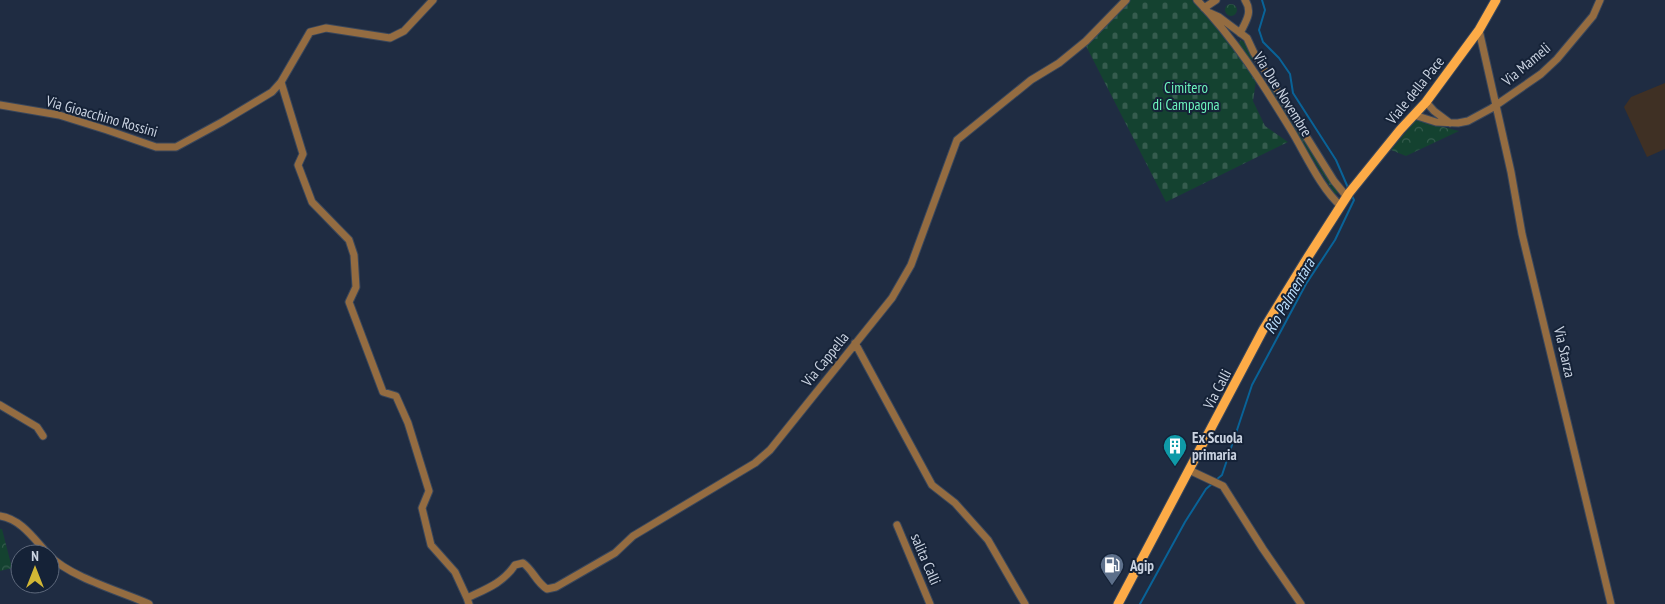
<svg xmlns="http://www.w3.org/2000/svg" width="1665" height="604" font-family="'PT Sans Narrow',sans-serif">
<defs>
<pattern id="cemetery-stones" width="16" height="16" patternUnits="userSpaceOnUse" patternTransform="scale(1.25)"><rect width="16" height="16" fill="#144230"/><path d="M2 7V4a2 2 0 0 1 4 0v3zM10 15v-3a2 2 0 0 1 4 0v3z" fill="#355c4e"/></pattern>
<pattern id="park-crowns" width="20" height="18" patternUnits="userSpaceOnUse" patternTransform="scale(1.25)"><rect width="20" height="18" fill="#144230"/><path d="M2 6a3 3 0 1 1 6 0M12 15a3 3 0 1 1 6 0" fill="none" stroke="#355c4e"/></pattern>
</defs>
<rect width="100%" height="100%" fill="#1f2c42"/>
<path fill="#3f3024" d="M 1665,83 L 1665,149 L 1647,157 L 1624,107 L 1631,97 Z"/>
<path fill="url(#cemetery-stones)" d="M 1128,0 L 1192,0 L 1204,13 L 1252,72 L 1256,81 L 1253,101 L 1265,126 L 1288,142 L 1166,202 L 1085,44 Z"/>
<path fill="url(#park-crowns)" d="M1225 10a6 6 0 1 1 12 0a6 6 0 1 1-12 0Z
M 1241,40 L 1247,44 L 1258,65 L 1244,53 L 1238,43 Z
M 1270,85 L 1338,192 L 1338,193 L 1335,194 L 1268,88 L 1268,86 Z
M 1416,120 L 1459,131 L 1406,156 L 1391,150 Z
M 0,529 L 2,529 L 12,568 L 0,571 Z"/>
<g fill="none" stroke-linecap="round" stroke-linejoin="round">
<path stroke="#096398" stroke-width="2" d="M 1262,0 L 1265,10 L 1259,30 L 1263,42 L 1279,58 L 1290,74 L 1293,93 L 1336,160 L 1349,190
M 1216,480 L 1222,475 L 1252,385 L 1306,284 L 1335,240 L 1354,200 L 1352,196
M 1140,604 L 1185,522 L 1206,489 L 1213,483"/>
<g stroke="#3a475b" stroke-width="9">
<path id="minor" d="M 1197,0 C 1234,38 1263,84 1291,130 C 1305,153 1321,189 1341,206
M 1204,8 L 1216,0
M 1210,13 L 1219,17 L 1247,38 L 1254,53 L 1334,181 L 1347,197
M 1479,30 L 1511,172 L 1522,234 L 1611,604
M 1240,33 C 1246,21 1253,12 1245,0
M 281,82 L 303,154 L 298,165 L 312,202 L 349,240 L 354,255 L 356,287 L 349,302 L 383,392 L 396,396 L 408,423 L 429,491 L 422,508 L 431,545 L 455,572 L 467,598
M 1426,102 L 1434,111 L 1450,123
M 0,105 L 59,115 L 107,130 L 156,147 L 176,147 L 222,122 L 272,92 L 281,82 L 310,32 L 326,28 L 390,38 L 404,31 L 433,0
M 1414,115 L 1436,122 L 1458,123 L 1468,121 L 1492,108 L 1541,74 L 1557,59 L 1593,16 L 1600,0
M 855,343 L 932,485 L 955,503 L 988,540 L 1025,604
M 0,405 L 37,427 L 43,436
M 1189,470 L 1223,486 L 1263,549 L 1301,604
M 0,516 C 21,519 34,539 48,554
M 897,525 L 930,604
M 50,556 C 70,577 122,592 149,604
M 469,604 L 467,598 C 486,589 503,583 515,565 L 523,563 C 533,570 536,582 547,589 L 556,587 L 615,553 L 633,536 L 755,463 L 770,450 L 892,298 L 911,265 L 957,140 L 1031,80 L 1059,63 L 1086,41 L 1126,0"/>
</g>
<g stroke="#3a475b" stroke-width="11">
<path id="major" d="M 1118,604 L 1263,330 L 1306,260 L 1349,193 L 1400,130 L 1426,102 L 1479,30 L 1496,0"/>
</g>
<use href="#minor" stroke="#946c41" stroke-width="7"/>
<use href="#major" stroke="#fdab47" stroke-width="9"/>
</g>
<defs>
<g id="building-pin" transform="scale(1.25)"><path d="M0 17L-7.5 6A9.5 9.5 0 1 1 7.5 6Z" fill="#0f9aa8" stroke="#152237"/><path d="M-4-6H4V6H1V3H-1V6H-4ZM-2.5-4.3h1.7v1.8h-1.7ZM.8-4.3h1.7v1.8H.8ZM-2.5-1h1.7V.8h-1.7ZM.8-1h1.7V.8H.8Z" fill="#fff"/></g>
<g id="fuel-pin" transform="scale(1.25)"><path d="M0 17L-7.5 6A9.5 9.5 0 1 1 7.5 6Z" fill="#5c6f8a" stroke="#152237"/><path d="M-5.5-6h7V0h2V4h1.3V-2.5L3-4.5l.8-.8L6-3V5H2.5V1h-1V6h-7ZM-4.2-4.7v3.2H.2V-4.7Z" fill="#fff"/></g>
</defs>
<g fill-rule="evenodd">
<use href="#building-pin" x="1175" y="446"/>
<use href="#fuel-pin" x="1112" y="565"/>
</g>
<g text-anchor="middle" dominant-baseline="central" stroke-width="4" stroke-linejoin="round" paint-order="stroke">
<g font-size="15" fill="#c9d2e0" stroke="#152237">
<text transform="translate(1526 64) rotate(-40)">Via Mameli</text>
<text transform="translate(1415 90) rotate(-51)">Viale della Pace</text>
<text transform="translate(1283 94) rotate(58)">Via Due Novembre</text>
<text transform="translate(102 116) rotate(16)">Via Gioacchino Rossini</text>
<text transform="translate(1565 352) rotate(77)">Via Starza</text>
<text transform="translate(825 359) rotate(-51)">Via Cappella</text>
<text transform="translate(1217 389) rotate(-62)">Via Calli</text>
<text transform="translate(926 559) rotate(67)">salita Calli</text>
</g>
<g font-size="15" fill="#6cf4bd" stroke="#152237">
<text x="1186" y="87">Cimitero<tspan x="1186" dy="17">di Campagna</tspan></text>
</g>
<g font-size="15" font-weight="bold" fill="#c9d2e0" stroke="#152237" text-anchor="start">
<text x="1192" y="437">Ex Scuola<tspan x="1192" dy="17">primaria</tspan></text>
<text x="1130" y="565">Agip</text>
</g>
<g font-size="16" font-style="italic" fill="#badffd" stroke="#152237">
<text transform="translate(1289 296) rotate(-60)">Rio Palmentara</text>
</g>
</g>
<g transform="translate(35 569)"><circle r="24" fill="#152237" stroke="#5d687b"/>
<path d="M0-4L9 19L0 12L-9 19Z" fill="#d2b735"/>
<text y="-8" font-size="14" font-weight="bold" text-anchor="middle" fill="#c9d2e0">N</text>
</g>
</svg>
